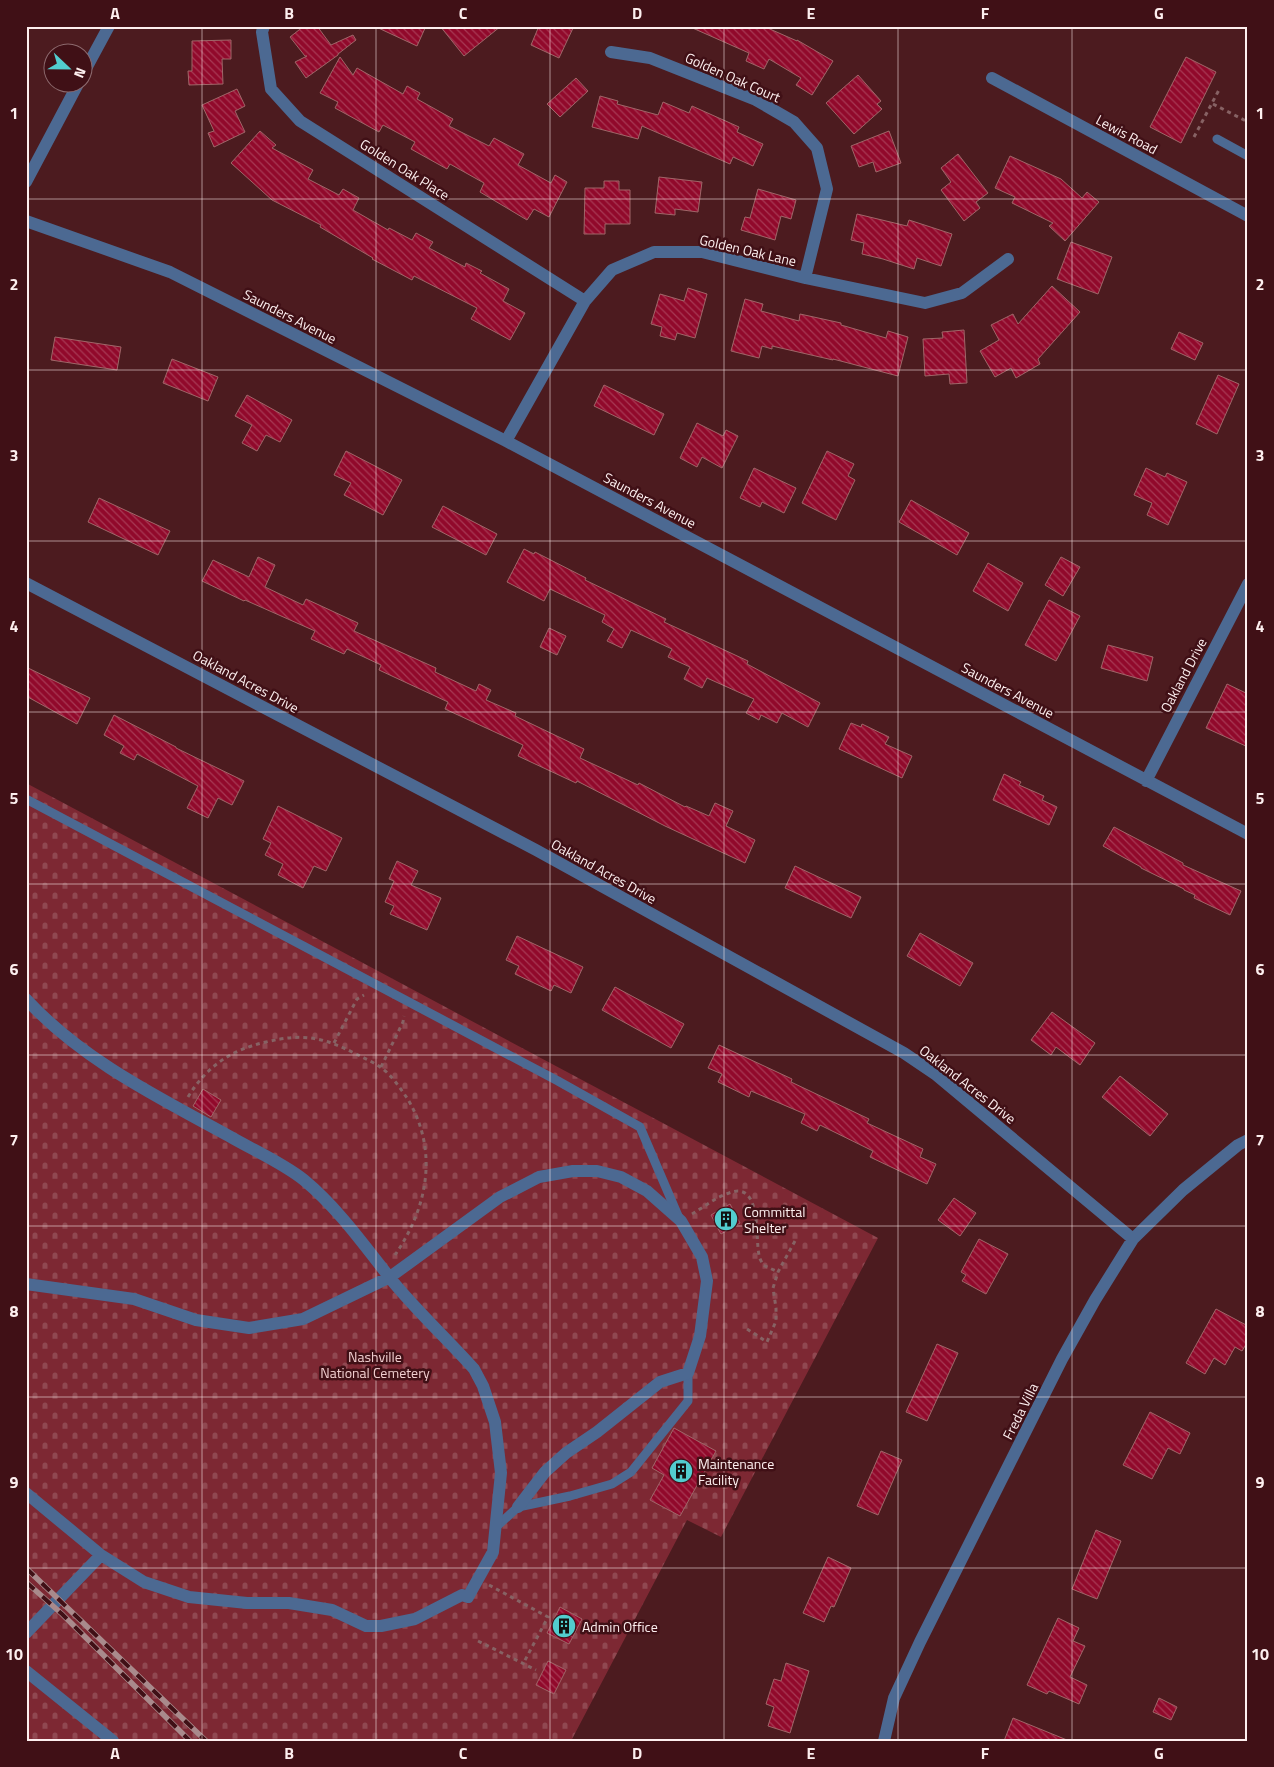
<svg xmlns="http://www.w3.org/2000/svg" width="1274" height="1767" font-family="'Titillium Web',sans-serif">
<defs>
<pattern id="cemetery-stones" width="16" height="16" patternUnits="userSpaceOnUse" patternTransform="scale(1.25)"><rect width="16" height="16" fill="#7d2833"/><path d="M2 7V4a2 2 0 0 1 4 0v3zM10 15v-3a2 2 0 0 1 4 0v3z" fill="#904851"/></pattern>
<pattern id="building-back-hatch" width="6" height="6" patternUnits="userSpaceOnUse" patternTransform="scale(1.25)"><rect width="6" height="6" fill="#91092b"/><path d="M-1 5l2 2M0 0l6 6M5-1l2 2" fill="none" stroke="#a73954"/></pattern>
</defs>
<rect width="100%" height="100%" fill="#4c1b1f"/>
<path fill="url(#cemetery-stones)" d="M 26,783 L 878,1238 L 721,1537 L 687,1520 L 571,1741 L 26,1741 Z"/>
<path fill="url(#building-back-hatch)" stroke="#9f6668" d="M 304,26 L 317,26 L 331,45 L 353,35 L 356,40 L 338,54 L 338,55 L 306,78 L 295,62 L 307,56 L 305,56 L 290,37 Z
M 374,26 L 426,26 L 417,46 Z
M 440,26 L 501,26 L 464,56 Z
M 539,26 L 574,26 L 559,58 L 531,45 Z
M 688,26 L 763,26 L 797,41 L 797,40 L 833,61 L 812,95 L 796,85 L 801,78 L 769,59 L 764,69 L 746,61 L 749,53 Z
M 231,40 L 231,59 L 222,59 L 223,84 L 189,85 L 188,71 L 192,71 L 192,41 Z
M 340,57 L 353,75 L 357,68 L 403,94 L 407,86 L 420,93 L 417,99 L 453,119 L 449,126 L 489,146 L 494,138 L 524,154 L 518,165 L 551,183 L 555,175 L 567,182 L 549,217 L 534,209 L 527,220 L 480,192 L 484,183 L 450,164 L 447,169 L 411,149 L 415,142 L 383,125 L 379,132 L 335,108 L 338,102 L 320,93 Z
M 1186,57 L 1216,72 L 1181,143 L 1150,127 Z
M 858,75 L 881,101 L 877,104 L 882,109 L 854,134 L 826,103 Z
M 576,78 L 588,91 L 560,117 L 547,104 Z
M 237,89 L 245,106 L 235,111 L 245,132 L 214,147 L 208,133 L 214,131 L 202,105 Z
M 600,96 L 618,101 L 617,104 L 658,115 L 663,102 L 689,113 L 692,106 L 739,127 L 737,132 L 763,144 L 753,166 L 733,157 L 730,164 L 642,126 L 638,139 L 592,127 Z
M 260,131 L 276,145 L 272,148 L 313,170 L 308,179 L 339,195 L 343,189 L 359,198 L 353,210 L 388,230 L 389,228 L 412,240 L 416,233 L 433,242 L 429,248 L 465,267 L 466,263 L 482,271 L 480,273 L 509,289 L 503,301 L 525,313 L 510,340 L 471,319 L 477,308 L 414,276 L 412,280 L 372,259 L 373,258 L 320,227 L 321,225 L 272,200 L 231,163 Z
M 889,131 L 901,163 L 876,172 L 873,162 L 859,167 L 851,146 Z
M 958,154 L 988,193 L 976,202 L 980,208 L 964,221 L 941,190 L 951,182 L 941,168 Z
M 1010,156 L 1061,179 L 1082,198 L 1087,192 L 1099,202 L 1065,241 L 1049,226 L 1053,223 L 1012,203 L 1015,197 L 995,188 Z
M 659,177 L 702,182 L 698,212 L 675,209 L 675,215 L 655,213 Z
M 604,181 L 619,181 L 619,190 L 630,190 L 630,224 L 605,224 L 605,234 L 584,234 L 585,188 L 604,188 Z
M 758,189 L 796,200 L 791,219 L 781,216 L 775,240 L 741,230 L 745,217 L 750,218 Z
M 857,214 L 907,226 L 909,220 L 952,234 L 941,266 L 917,258 L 914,269 L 883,259 L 862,254 L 864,243 L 851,240 Z
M 1071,242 L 1112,257 L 1098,294 L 1057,279 Z
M 1052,286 L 1080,312 L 1038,359 L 1040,364 L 1016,378 L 1011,368 L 995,377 L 980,351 L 999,340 L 991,325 L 1013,314 L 1018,324 Z
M 688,288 L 707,294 L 695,338 L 677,333 L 675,340 L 660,336 L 662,327 L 651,324 L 660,294 L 684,301 Z
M 745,299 L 763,304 L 761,311 L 799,321 L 800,314 L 841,323 L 841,325 L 886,338 L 888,331 L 908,337 L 898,376 L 833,359 L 833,360 L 772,346 L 772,349 L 762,346 L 759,358 L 731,351 Z
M 964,330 L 967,383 L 950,384 L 949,374 L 925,376 L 923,339 L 943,338 L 942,332 Z
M 1179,332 L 1203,343 L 1195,360 L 1171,349 Z
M 55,337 L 121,347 L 117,370 L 51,360 Z
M 172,359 L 218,377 L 208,401 L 163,383 Z
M 1218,375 L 1239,384 L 1217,434 L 1196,424 Z
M 604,385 L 664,414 L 654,435 L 594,406 Z
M 247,395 L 292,420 L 280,442 L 266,435 L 257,451 L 242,443 L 252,425 L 235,416 Z
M 697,423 L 723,436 L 726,430 L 738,436 L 722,468 L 702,457 L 697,467 L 680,458 Z
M 346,451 L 402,480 L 383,515 L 344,495 L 351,483 L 334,475 Z
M 827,451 L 854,464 L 848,476 L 855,480 L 836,520 L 802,503 Z
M 754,468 L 796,488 L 784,513 L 762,502 L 760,507 L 740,498 Z
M 1146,468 L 1165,477 L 1167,473 L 1187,482 L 1168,525 L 1147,515 L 1152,503 L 1134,495 Z
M 99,498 L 170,531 L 158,555 L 88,522 Z
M 911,500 L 969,533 L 957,555 L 899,522 Z
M 443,506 L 497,534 L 486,555 L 432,527 Z
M 524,549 L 534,554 L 535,552 L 586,578 L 585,580 L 666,619 L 664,622 L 748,661 L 747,664 L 820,703 L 808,727 L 782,713 L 777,723 L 761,715 L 759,720 L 746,713 L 754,699 L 707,678 L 702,688 L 684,679 L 690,667 L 668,657 L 672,649 L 631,630 L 622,648 L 607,641 L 614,629 L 602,622 L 605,615 L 550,589 L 544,601 L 507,582 Z
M 258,557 L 275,565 L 265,587 L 303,605 L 306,599 L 358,623 L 354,631 L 436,668 L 435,672 L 476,691 L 479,684 L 491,690 L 486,700 L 516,713 L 515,716 L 584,749 L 580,758 L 638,785 L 639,783 L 685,807 L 686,806 L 709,816 L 715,803 L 733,811 L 726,826 L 755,840 L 745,863 L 665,826 L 577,781 L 576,783 L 518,756 L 523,745 L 445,709 L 448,702 L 379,670 L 381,665 L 347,649 L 344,654 L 311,639 L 315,631 L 245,600 L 244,601 L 202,581 L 213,560 L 249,577 Z
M 1061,557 L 1080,567 L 1063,596 L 1045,585 Z
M 988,563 L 1023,583 L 1008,611 L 973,591 Z
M 1049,600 L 1080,616 L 1056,661 L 1025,645 Z
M 549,628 L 566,636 L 557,655 L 540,647 Z
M 1108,645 L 1153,657 L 1147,681 L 1101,668 Z
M 26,667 L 90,698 L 77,724 L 26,696 Z
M 1227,684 L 1248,694 L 1248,747 L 1206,728 Z
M 114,715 L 176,747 L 176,748 L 244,781 L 232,805 L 218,798 L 208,818 L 187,808 L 198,786 L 137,754 L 134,760 L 120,753 L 124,746 L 104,735 Z
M 851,723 L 861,727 L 862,724 L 889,737 L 885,744 L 912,756 L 902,778 L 839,749 Z
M 1004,774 L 1021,782 L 1019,785 L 1044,796 L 1042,800 L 1057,807 L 1049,825 L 993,800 Z
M 278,806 L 342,838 L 326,871 L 314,866 L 303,888 L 278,875 L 283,864 L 265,855 L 271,843 L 263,839 Z
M 1114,827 L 1183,863 L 1183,865 L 1241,891 L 1230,915 L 1194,898 L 1195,895 L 1184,890 L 1184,889 L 1141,868 L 1141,867 L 1103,846 Z
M 397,861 L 418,871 L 411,885 L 441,898 L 427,930 L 390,914 L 394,906 L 385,902 L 394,881 L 389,879 Z
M 795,866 L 861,897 L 851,918 L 785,888 Z
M 920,933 L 973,963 L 960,986 L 907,956 Z
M 517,936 L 583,967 L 571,993 L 554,985 L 551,991 L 515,974 L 519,966 L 506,960 Z
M 615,987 L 684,1024 L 671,1048 L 602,1010 Z
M 1052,1012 L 1095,1043 L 1080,1065 L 1056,1047 L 1051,1055 L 1031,1040 Z
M 719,1045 L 792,1079 L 791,1082 L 869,1119 L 867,1123 L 923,1149 L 920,1157 L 936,1164 L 927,1184 L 870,1157 L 873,1151 L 820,1125 L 817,1131 L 801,1123 L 805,1114 L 751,1091 L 749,1097 L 718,1082 L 722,1074 L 708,1068 Z
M 1120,1076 L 1168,1114 L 1150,1136 L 1102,1097 Z
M 203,1089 L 221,1100 L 211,1117 L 193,1106 Z
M 954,1198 L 976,1213 L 960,1236 L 938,1220 Z
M 730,1204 L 740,1223 L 721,1234 L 711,1215 Z
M 979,1239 L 1008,1254 L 986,1294 L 962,1281 L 966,1275 L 961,1272 Z
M 1216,1309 L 1248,1326 L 1248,1341 L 1242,1351 L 1235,1347 L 1225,1365 L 1214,1358 L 1205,1374 L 1186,1363 Z
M 937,1344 L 958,1353 L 927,1421 L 906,1412 Z
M 1150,1412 L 1190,1433 L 1180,1454 L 1168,1448 L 1152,1479 L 1123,1465 Z
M 674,1428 L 716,1451 L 680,1516 L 650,1500 L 664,1475 L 652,1468 Z
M 881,1451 L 902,1460 L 878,1515 L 857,1506 Z
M 1096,1530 L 1121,1541 L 1097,1599 L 1072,1589 Z
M 828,1557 L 851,1568 L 834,1607 L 831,1606 L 824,1622 L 803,1613 Z
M 560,1607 L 582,1619 L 569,1644 L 547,1633 Z
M 1058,1618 L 1079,1628 L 1073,1641 L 1085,1646 L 1070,1677 L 1087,1685 L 1079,1704 L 1049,1691 L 1047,1694 L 1027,1685 Z
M 548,1661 L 566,1670 L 554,1694 L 536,1685 Z
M 786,1663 L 809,1671 L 790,1733 L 768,1726 L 774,1707 L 766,1704 L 774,1679 L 781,1681 Z
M 1159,1698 L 1177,1707 L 1171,1720 L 1153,1712 Z
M 1013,1718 L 1067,1740 L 1067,1741 L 1004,1741 Z"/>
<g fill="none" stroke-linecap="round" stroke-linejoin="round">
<path stroke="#876264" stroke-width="3" stroke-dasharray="4 4" stroke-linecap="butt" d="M 1213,104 L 1248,122
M 1194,137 L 1220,88
M 334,1043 L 357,999 L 364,995
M 381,1067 L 403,1022 L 404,1016
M 188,1097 C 207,1066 231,1050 266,1042 C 303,1033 323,1037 356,1054 C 364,1058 373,1062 380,1067 C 391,1074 400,1088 407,1098 C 439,1150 428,1207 395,1255
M 692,1214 C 704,1207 716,1197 729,1193 C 762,1180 755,1237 759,1255 C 759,1258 762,1262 763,1265 L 778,1272
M 747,1329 L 767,1342 L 776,1321 L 776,1308 L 773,1288 L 778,1272 L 795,1241
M 489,1585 L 548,1617 L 523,1664
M 478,1641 L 536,1670"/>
<path stroke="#4c6992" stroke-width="9" d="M 1217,139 L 1248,156
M 26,799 L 558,1081 L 640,1127 L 679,1218
M 496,1527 L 518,1507 L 570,1496 L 612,1484 L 631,1472 L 688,1401 L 688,1373"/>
<path stroke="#4c6992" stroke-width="12" d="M 264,26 L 262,32 L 271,89 L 300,121 L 585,301
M 611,52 L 650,58 L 756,100 L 794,122 L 817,148 L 827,189 L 805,278
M 82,76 L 109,26
M 992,78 L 1248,216
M 26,182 L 79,82
M 26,221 L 170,272 L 506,441 L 1248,834
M 506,441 L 585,301 L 612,270 L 654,252 L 702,252 L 805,278 L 925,303 L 962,293 L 1008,259
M 26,583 L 536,850 L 904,1053 L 935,1074 L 1133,1239
M 1146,781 L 1248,584
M 26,999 C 82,1060 158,1097 229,1136 C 253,1150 283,1163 304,1180 C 339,1209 366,1248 394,1283 C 419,1313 448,1340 474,1369 L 483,1386 L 495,1422 L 501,1473 L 493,1552 L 468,1597 L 462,1595 L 415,1619 L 381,1626 L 366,1626 L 332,1610 L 289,1603 L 247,1603 L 189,1597 L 144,1582 L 101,1555 L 26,1633
M 26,1284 L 134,1299 L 196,1320 L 249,1328 L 303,1319 L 390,1277 L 500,1197 L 539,1177 L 573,1171 L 597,1171 L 621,1177 L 647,1191 L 681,1221 L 702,1257 L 707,1281 L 700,1336 L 688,1373 L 660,1382 L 597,1432 L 566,1453 L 545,1472 L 518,1507
M 26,1493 L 101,1555
M 26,1671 L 113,1741
M 884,1741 L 894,1698 L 920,1642 L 1062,1359 L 1095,1300 L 1133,1239 L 1183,1190 L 1238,1145 L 1248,1140"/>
<g stroke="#a98a8c" stroke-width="5.5">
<path id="rail" d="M 26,1568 L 206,1741
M 26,1582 L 62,1614 L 190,1741"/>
</g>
<use href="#rail" stroke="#401016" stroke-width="4" stroke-dasharray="11" stroke-linecap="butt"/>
</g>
<path fill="none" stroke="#fdefef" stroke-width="1" stroke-opacity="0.55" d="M 202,26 L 202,1741M 376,26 L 376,1741M 550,26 L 550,1741M 724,26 L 724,1741M 898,26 L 898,1741M 1072,26 L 1072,1741M 26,199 L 1248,199M 26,370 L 1248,370M 26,541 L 1248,541M 26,712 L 1248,712M 26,884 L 1248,884M 26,1055 L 1248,1055M 26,1226 L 1248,1226M 26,1397 L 1248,1397M 26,1568 L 1248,1568"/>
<defs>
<g id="building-disc" transform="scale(1.25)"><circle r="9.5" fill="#52cdcf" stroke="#401016"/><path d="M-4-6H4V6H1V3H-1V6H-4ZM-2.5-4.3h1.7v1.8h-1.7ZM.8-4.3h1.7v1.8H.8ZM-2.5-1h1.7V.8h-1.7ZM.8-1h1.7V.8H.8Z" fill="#111"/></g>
</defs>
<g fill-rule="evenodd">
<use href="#building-disc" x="726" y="1219"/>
<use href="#building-disc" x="681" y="1471"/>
<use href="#building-disc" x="564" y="1626"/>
</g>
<g text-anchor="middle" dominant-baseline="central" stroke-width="5" stroke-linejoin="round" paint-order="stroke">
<g font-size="14" fill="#fdefef" stroke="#401016">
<text transform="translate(733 77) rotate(24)">Golden Oak Court</text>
<text transform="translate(1127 134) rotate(28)">Lewis Road</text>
<text transform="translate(405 169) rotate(32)">Golden Oak Place</text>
<text transform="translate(748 250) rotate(13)">Golden Oak Lane</text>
<text transform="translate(290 316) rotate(27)">Saunders Avenue</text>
<text transform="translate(650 500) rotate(28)">Saunders Avenue</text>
<text transform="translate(1183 675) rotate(-62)">Oakland Drive</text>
<text transform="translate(246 681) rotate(28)">Oakland Acres Drive</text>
<text transform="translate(1008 690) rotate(28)">Saunders Avenue</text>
<text transform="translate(604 871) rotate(29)">Oakland Acres Drive</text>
<text transform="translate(968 1084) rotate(38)">Oakland Acres Drive</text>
<text transform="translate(1020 1411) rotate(-63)">Freda Villa</text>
</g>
<g font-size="14" fill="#fdefef" stroke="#401016" text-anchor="start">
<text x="744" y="1211">Committal<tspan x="744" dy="16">Shelter</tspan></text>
<text x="698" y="1463">Maintenance<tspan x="698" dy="16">Facility</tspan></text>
<text x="582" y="1626">Admin Office</text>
</g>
<g font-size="14" fill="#f0cecf" stroke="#401016">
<text x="375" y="1356">Nashville<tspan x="375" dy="16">National Cemetery</tspan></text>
</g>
</g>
<rect width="1274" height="1767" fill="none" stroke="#401016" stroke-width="55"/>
<g transform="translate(68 68) rotate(112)"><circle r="24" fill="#401016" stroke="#8c696d"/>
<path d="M0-4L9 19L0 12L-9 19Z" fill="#52cdcf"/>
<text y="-8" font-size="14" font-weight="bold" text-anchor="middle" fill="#fdefef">N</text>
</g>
<rect x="28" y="28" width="1218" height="1712" fill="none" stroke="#fdefef" stroke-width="2"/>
<g font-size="16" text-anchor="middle" font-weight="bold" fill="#fdefef">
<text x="115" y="19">A</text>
<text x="289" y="19">B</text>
<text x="463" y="19">C</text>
<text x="637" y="19">D</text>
<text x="811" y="19">E</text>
<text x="985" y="19">F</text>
<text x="1159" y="19">G</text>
<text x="14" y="119">1</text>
<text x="1260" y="119">1</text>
<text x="14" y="290">2</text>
<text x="1260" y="290">2</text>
<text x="14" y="461">3</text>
<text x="1260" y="461">3</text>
<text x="14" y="632">4</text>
<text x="1260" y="632">4</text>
<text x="14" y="804">5</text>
<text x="1260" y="804">5</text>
<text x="14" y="975">6</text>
<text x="1260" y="975">6</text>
<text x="14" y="1146">7</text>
<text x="1260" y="1146">7</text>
<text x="14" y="1317">8</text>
<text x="1260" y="1317">8</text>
<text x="14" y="1488">9</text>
<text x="1260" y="1488">9</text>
<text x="14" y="1660">10</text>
<text x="1260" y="1660">10</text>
<text x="115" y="1759">A</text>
<text x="289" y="1759">B</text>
<text x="463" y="1759">C</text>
<text x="637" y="1759">D</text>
<text x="811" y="1759">E</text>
<text x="985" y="1759">F</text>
<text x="1159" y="1759">G</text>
</g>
</svg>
